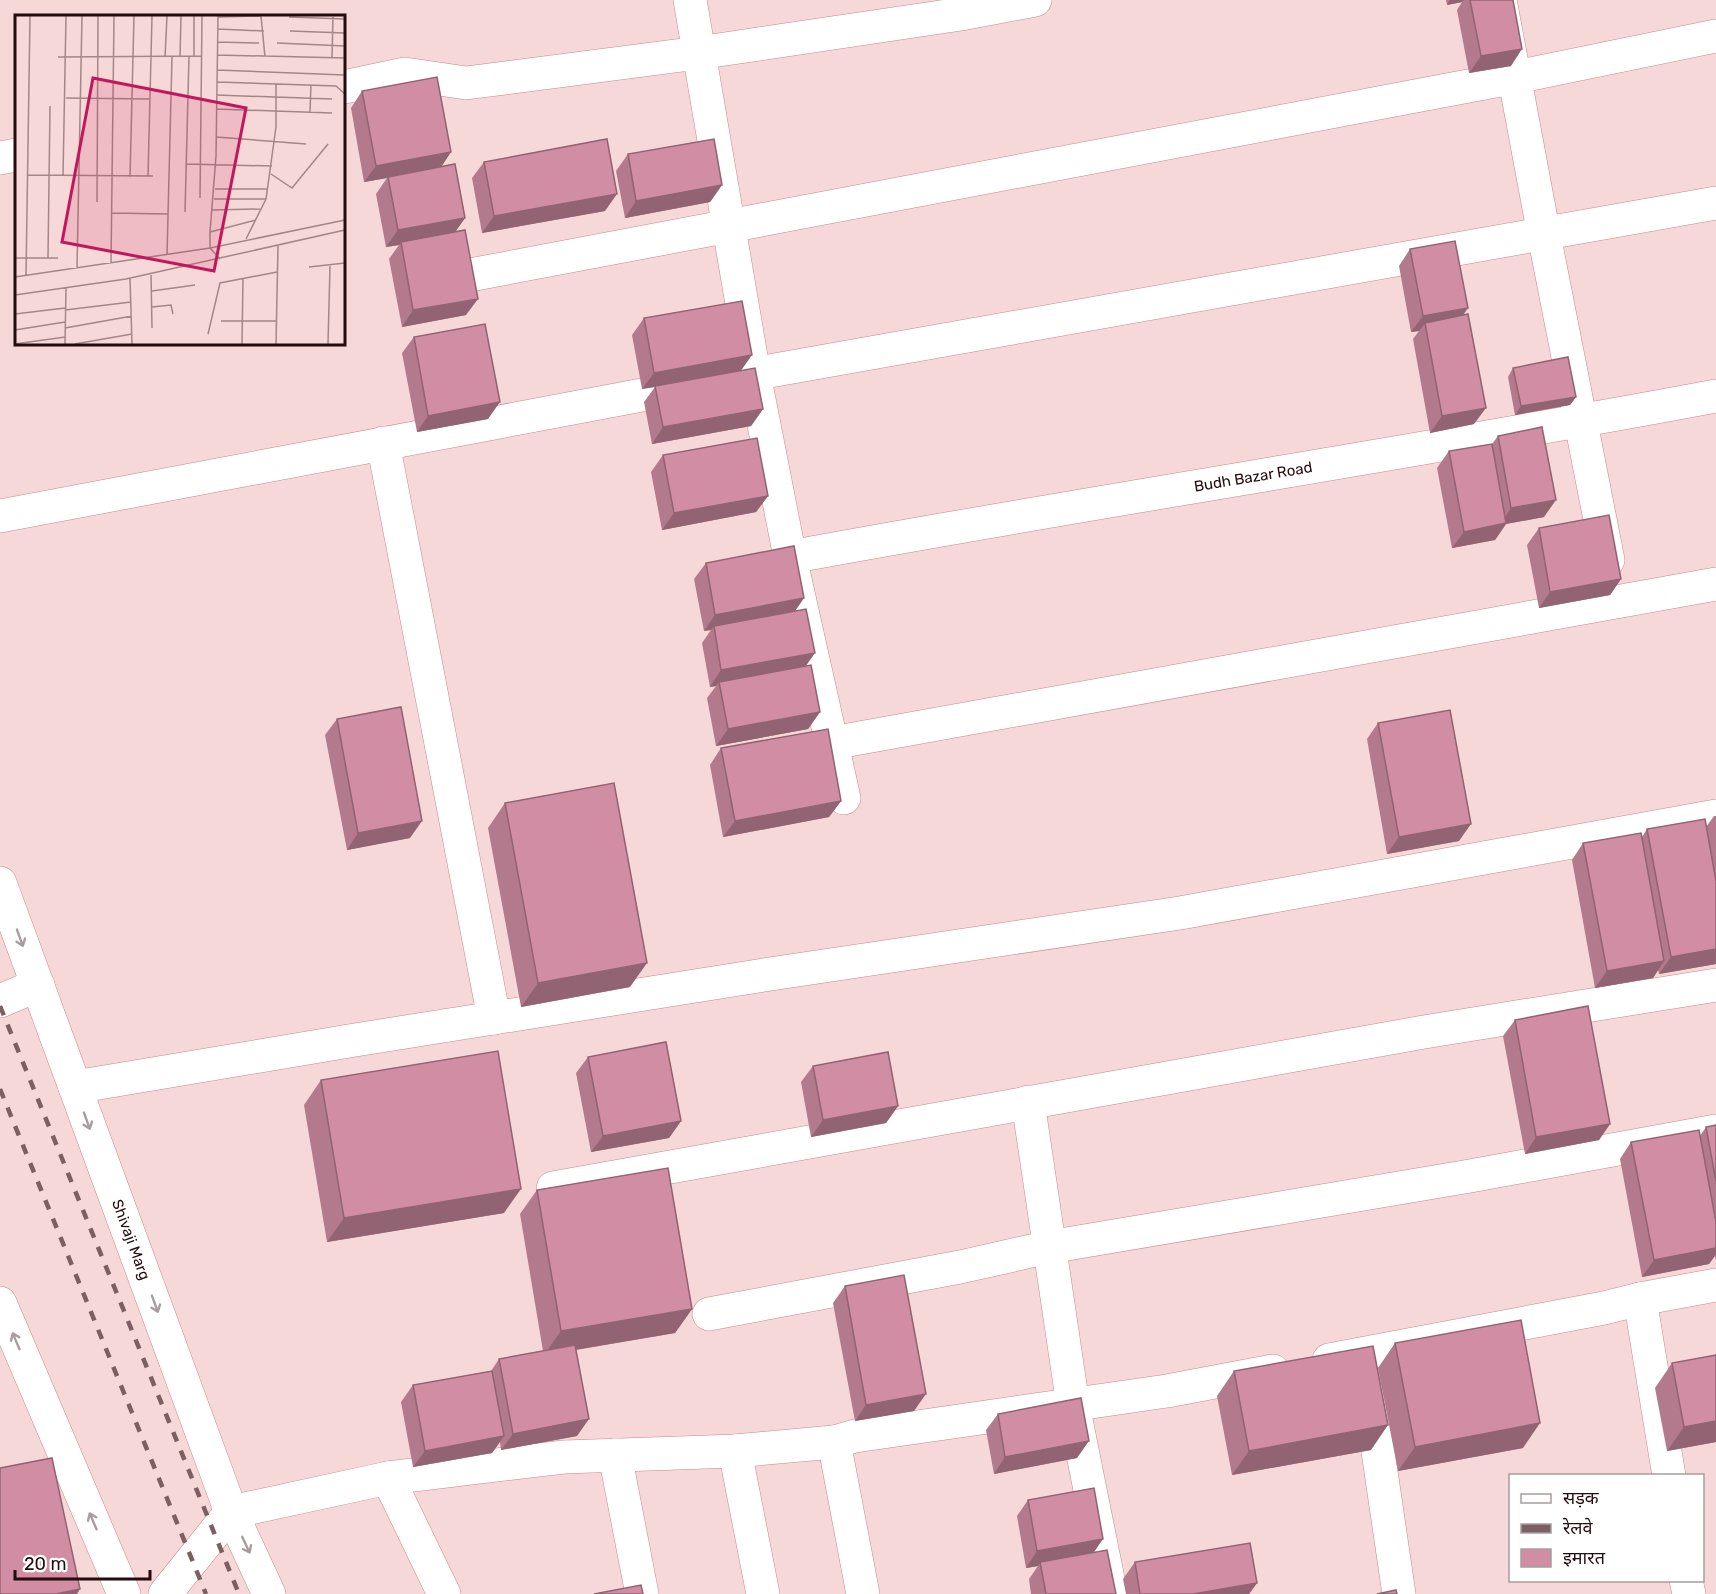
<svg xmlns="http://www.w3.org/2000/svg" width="1716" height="1594" font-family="Rubik,'Noto Sans Devanagari',sans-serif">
<rect width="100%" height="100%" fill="#f7d8d8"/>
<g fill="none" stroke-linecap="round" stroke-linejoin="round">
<g stroke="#cc8688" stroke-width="34">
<g id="minor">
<path d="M 690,0 L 754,374 L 790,557 L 844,798"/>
<path d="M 1500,0 L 1544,235 L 1608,560"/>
<path d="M 344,87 L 405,74 L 466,83 L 698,53 L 961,14 L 1035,0"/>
<path d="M 0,158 L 16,155"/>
<path d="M 470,275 L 1516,77 L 1716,36"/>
<path d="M 383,443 L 494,1018"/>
<path d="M 0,516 L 775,370 L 1716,203"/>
<path id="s1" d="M 790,557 C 1098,500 1408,454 1716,396"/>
<path d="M 832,743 L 1716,584"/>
<path d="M 75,1087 L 355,1040 L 764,975 L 1180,913 L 1716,816"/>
<path d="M 1028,1102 L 1073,1405 L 1111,1594"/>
<path d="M 553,1188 L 1424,1032 L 1716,985"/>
<path d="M 1640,1299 L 1669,1476"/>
<path d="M 709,1314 L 960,1267 L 1049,1247 L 1470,1176 L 1716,1131"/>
<path d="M 1370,1397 L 1399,1594"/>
<path d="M 834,1442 L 863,1594"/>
<path d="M 735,1451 L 763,1594"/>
<path d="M 615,1455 L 642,1594"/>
<path d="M 388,1478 L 444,1594"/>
<path d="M 1686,1580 L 1689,1594"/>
</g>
</g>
<g stroke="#cc8688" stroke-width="34">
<path id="tertiary" d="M 1329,1360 L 1604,1308 L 1640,1299 L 1716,1285
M 165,1594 L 231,1512 L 388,1478 L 564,1457 L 735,1451 L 834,1442 L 855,1436 L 1167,1391 L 1273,1371"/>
</g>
<g stroke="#cc8688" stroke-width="34">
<g id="secondary">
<path id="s2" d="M 0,883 L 231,1512 L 269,1594"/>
<path d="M 0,1001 L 38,985"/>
<path d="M 0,1303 L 124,1594"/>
</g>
</g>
<use href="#minor" stroke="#fff" stroke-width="33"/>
<use href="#tertiary" stroke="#fff" stroke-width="33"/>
<use href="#secondary" stroke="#fff" stroke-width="33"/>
<path stroke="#7c6061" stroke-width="4.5" stroke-dasharray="10 10" stroke-linecap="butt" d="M 0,1006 L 239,1594
M 0,1089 L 206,1594"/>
</g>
<path fill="#b3798c" d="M 1446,0 L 1513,0 L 1511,66 L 1469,73 L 1457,10 L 1462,2 L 1447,5 Z
M 362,91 L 441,167 L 465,218 L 455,232 L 466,315 L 402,327 L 389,259 L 399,245 L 386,247 L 376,194 L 387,178 L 364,182 L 351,108 Z
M 628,154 L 722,185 L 710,202 L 625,218 L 616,171 Z
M 484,162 L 605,211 L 482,233 L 472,178 Z
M 1410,249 L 1463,315 L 1474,424 L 1430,433 L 1413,339 L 1419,331 L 1411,332 L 1399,266 Z
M 644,318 L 741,370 L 763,409 L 751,426 L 652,444 L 644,402 L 655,387 L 642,389 L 632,335 Z
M 414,337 L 488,419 L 417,432 L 402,353 Z
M 1513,368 L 1576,397 L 1570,405 L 1515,415 L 1508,377 Z
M 1498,436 L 1544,517 L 1506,524 L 1495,540 L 1452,548 L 1437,468 L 1449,451 L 1492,444 Z
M 663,455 L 768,496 L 756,512 L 662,530 L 651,472 Z
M 1539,528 L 1621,579 L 1610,595 L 1539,608 L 1527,545 Z
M 706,563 L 804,598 L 795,611 L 806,665 L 820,712 L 808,729 L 716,746 L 707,698 L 716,686 L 710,687 L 702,643 L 711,630 L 704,631 L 694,579 Z
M 337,719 L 410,838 L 347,850 L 325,735 Z
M 1378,723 L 1459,841 L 1387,854 L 1367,739 Z
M 721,748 L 841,801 L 829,817 L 723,837 L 710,765 Z
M 505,803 L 630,987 L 521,1007 L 488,828 Z
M 1714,816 L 1716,816 L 1716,964 L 1659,974 L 1658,970 L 1653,978 L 1595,988 L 1572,860 L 1583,843 L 1642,837 L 1647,829 L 1706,827 Z
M 1515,1020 L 1610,1124 L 1599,1140 L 1525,1154 L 1503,1036 Z
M 588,1057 L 681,1121 L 669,1138 L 591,1152 L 576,1073 Z
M 813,1066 L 898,1106 L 886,1123 L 811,1137 L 801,1082 Z
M 321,1080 L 504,1213 L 327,1242 L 304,1105 Z
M 1716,1125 L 1716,1260 L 1715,1256 L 1709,1264 L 1642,1277 L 1620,1159 L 1631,1142 L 1700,1136 L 1706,1127 Z
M 537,1190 L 692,1309 L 675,1333 L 576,1350 L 577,1436 L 501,1450 L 500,1442 L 492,1453 L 413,1467 L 401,1402 L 413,1385 L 491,1371 L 499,1359 L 543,1351 L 520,1214 Z
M 845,1286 L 914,1411 L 855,1421 L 833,1303 Z
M 1395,1343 L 1523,1448 L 1398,1471 L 1378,1368 Z
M 1716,1355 L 1716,1442 L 1667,1451 L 1655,1388 L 1672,1363 Z
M 1234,1371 L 1371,1450 L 1232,1475 L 1217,1396 Z
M 998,1414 L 1077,1458 L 994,1474 L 986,1430 Z
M 1028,1500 L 1093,1552 L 1116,1594 L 1031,1594 L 1029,1579 L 1038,1566 L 1026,1568 L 1017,1516 Z
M 1135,1562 L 1257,1583 L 1249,1594 L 1126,1594 L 1123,1579 Z"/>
<path fill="#926372" d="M 1450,0 L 1464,0 L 1462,2 L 1447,5 Z
M 1522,49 L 1511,66 L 1469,73 L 1481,56 Z
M 451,152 L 440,169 L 388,177 L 387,178 L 364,182 L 376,166 Z
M 722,185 L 710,202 L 625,218 L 636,201 Z
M 617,194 L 605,211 L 482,233 L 494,216 Z
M 465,218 L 453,235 L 401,242 L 399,245 L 386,247 L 398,230 Z
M 478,299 L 466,315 L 402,327 L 413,310 Z
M 1468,308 L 1457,324 L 1425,323 L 1419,331 L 1411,332 L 1423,316 Z
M 752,355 L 740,372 L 642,389 L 654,373 Z
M 1576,397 L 1570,405 L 1515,415 L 1521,406 Z
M 500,402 L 488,419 L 417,432 L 428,416 Z
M 1486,408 L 1474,424 L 1430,433 L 1442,416 Z
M 763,409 L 751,426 L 652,444 L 663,427 Z
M 768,496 L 756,512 L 662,530 L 674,513 Z
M 1556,500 L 1544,517 L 1506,524 L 1495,540 L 1452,548 L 1464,532 L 1500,525 L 1511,508 Z
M 1621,579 L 1610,595 L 1539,608 L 1550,592 Z
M 804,598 L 792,615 L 714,626 L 711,630 L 704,631 L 715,615 Z
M 815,653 L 803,670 L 719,682 L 716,686 L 710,687 L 721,670 Z
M 820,712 L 808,729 L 716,746 L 728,729 Z
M 841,801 L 829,817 L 723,837 L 735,821 Z
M 422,821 L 410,838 L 347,850 L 358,833 Z
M 1471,824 L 1459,841 L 1387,854 L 1399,837 Z
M 1716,949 L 1716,964 L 1659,974 L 1671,957 Z
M 1664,961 L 1653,978 L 1595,988 L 1607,971 Z
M 647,963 L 630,987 L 521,1007 L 538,983 Z
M 898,1106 L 886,1123 L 811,1137 L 823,1120 Z
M 681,1121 L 669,1138 L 591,1152 L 603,1136 Z
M 1610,1124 L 1599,1140 L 1525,1154 L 1536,1137 Z
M 521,1189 L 504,1213 L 327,1242 L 344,1218 Z
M 1716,1248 L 1716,1254 L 1709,1264 L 1642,1277 L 1654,1260 Z
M 692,1309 L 675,1333 L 544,1355 L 561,1331 Z
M 926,1394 L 914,1411 L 855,1421 L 866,1405 Z
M 589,1419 L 577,1436 L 501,1450 L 513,1434 Z
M 1716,1421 L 1716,1442 L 1667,1451 L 1684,1427 Z
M 1540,1423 L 1523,1448 L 1398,1471 L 1415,1447 Z
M 1388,1425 L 1371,1450 L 1232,1475 L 1249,1451 Z
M 504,1436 L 492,1453 L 413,1467 L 425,1451 Z
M 1089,1441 L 1077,1458 L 994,1474 L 1005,1457 Z
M 1103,1539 L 1092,1555 L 1040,1562 L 1038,1566 L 1026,1568 L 1037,1551 Z
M 1257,1583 L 1249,1594 L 1193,1594 Z
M 80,1589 L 77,1594 L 56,1594 Z"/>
<path fill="#d08da3" stroke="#926372" stroke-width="1.5" d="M 1470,0 L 1513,0 L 1522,49 L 1481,56 Z
M 437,77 L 451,152 L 376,166 L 362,91 Z
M 607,139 L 617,194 L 494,216 L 484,162 Z
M 714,139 L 722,185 L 636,201 L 628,154 Z
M 455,164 L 465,218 L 398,230 L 388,177 Z
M 465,230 L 478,299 L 413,310 L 401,242 Z
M 1455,241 L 1468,308 L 1423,316 L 1410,249 Z
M 742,301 L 752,355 L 654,373 L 644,318 Z
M 1468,314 L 1486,408 L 1442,416 L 1425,323 Z
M 485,324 L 500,402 L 428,416 L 414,337 Z
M 1568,357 L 1576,397 L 1521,406 L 1513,368 Z
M 755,368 L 763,409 L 663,427 L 655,386 Z
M 1542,427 L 1556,500 L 1511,508 L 1498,436 Z
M 757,438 L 768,496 L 674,513 L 663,455 Z
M 1492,444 L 1506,523 L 1464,532 L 1449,451 Z
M 1609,515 L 1621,579 L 1550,592 L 1539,528 Z
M 794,546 L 804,598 L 715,615 L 706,563 Z
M 806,609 L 815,653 L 721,670 L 714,626 Z
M 811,665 L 820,712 L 728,729 L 719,682 Z
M 401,707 L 422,821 L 358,833 L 337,719 Z
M 1450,710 L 1471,824 L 1399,837 L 1378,723 Z
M 828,729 L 841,801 L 735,821 L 721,748 Z
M 614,783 L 647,963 L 538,983 L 505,803 Z
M 1705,819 L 1716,881 L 1716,949 L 1671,957 L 1647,829 Z
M 1641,833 L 1664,961 L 1607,971 L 1583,843 Z
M 1588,1006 L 1610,1124 L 1536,1137 L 1515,1020 Z
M 666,1042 L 681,1121 L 603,1136 L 588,1057 Z
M 498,1051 L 521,1189 L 344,1218 L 321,1080 Z
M 888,1052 L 898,1106 L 823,1120 L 813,1066 Z
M 1716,1125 L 1716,1181 L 1706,1127 Z
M 1699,1130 L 1716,1222 L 1716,1248 L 1654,1260 L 1631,1142 Z
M 668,1168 L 692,1309 L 561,1331 L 537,1190 Z
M 904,1275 L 926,1394 L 866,1405 L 845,1286 Z
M 1521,1320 L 1540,1423 L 1415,1447 L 1395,1343 Z
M 575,1345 L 589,1419 L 513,1434 L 499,1359 Z
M 1373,1346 L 1388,1425 L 1249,1451 L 1234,1371 Z
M 1716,1355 L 1716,1421 L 1684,1427 L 1672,1363 Z
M 492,1371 L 504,1436 L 425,1451 L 413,1385 Z
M 1081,1398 L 1089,1441 L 1005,1457 L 998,1414 Z
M 52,1458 L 80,1589 L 56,1594 L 0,1594 L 0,1468 Z
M 1094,1488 L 1103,1539 L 1037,1551 L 1028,1500 Z
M 1250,1543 L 1257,1583 L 1193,1594 L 1140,1594 L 1135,1562 Z
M 1107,1550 L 1116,1594 L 1046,1594 L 1040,1562 Z
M 641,1585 L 643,1594 L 594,1594 Z
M 1396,1590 L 1397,1594 L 1377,1594 Z"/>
<defs><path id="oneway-shaft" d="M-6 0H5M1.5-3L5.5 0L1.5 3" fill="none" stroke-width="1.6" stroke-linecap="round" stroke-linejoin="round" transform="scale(1.5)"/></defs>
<g stroke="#a79d9e">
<use href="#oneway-shaft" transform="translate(20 938) rotate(70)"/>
<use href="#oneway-shaft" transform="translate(87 1121) rotate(70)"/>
<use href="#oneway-shaft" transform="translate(155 1304) rotate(70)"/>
<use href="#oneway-shaft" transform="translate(16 1341) rotate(-113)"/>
<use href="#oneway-shaft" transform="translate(93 1521) rotate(-113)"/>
<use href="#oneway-shaft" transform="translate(246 1545) rotate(65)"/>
</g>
<g text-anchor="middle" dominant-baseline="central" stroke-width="4.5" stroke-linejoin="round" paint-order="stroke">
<g font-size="15" fill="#240b0d" stroke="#fff">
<text stroke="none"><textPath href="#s1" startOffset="470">Budh Bazar Road</textPath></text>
<text stroke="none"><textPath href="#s2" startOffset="380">Shivaji Marg</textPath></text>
</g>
</g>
<g transform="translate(15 15)">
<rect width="330" height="330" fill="#f7d8d8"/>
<path fill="none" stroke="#a38687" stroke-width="1.5" d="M 179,1 L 179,41M 203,1 L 201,141 L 195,217 L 195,233 L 205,244M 246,1 L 250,42M 203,2 L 245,1M 274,2 L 330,4M 203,14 L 249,16M 275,16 L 330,18M 203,27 L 244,28M 262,28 L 330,31M 202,40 L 330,43M 43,42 L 187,41M 150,42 L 152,1M 165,42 L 166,1M 317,43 L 318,2M 202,55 L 330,60M 202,67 L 321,71 L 330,79M 330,79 L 330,125M 201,80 L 317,84M 51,83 L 134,84M 201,94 L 317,98M 295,97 L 296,70M 201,122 L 291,129M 171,149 L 257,151M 256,159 L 277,173 L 313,129M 12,160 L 138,161M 48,161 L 51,1M 133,161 L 137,1M 115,162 L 119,1M 330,166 L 330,188M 200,174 L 253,174M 185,183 L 187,1M 199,184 L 251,184M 82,187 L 83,1M 197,195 L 247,194M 170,197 L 174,41M 96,198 L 153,199M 195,217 L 241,205M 231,224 L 251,184 L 261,112 L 261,69M 152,240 L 157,42M 0,243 L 43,243M 33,243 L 35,91M 96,249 L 99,1M 294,252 L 330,248M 62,253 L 67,1M 136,258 L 137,313M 11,261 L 15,1M 0,262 L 195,233 L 330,205M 115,263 L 117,329M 137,276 L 180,270M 0,280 L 111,264 L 330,215M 137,292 L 156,290 L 158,299M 50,295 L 116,287M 0,299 L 50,293M 206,306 L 261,306M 50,313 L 117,301M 0,315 L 50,307M 193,319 L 205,268 L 262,257M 0,329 L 50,322M 50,329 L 51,273M 60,329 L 117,319M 227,329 L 228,263M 261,329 L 263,231M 313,329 L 315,251"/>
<path fill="#c2185b" fill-opacity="0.15" stroke="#c2185b" stroke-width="3" d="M 78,63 L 231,93 L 199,256 L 47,227 Z"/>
<rect width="330" height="330" fill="none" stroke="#240b0d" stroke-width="3"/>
</g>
<rect x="1509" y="1474" width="195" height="108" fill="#ffffff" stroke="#a79d9e" stroke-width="1.5"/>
<rect x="1521" y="1494" width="30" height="9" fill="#ffffff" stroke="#a79d9e" stroke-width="1.5"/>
<text x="1563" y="1504" font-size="18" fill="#240b0d">सड़क</text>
<rect x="1521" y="1524" width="30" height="9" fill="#7c6061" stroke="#a79d9e" stroke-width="1.5"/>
<text x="1563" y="1534" font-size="18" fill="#240b0d">रेलवे</text>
<rect x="1521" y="1549" width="30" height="18" fill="#d08da3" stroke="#a79d9e" stroke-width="1.5"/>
<text x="1563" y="1564" font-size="18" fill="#240b0d">इमारत</text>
<path d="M15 1570v9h135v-9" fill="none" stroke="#240b0d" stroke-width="3"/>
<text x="24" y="1570" font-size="18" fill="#240b0d" stroke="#ffffff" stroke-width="4.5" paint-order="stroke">20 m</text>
</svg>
